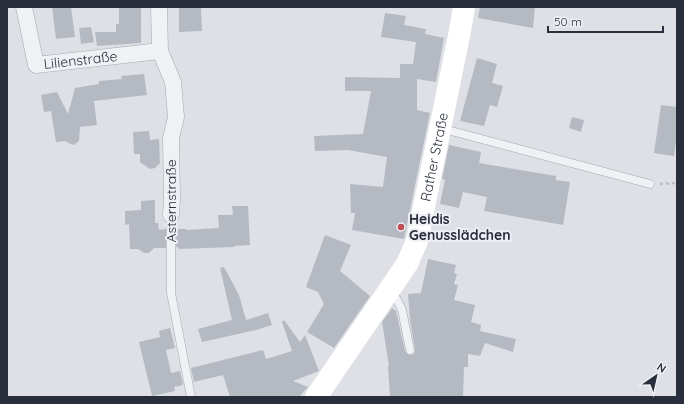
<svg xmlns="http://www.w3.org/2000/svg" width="684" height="404" font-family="Quicksand,sans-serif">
<rect width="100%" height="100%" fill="#dee0e6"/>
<path fill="#b5b9c2" d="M 52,7 L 71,7 L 75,37 L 56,39 Z
M 119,7 L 141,7 L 141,43 L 97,46 L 95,32 L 116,32 L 116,24 L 119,24 Z
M 179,7 L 201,7 L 202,31 L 179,32 Z
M 480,7 L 535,7 L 533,28 L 478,18 Z
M 385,13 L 406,16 L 404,25 L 426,29 L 425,34 L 444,38 L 436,82 L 417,79 L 417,110 L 430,113 L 404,239 L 352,230 L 355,213 L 351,213 L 350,184 L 383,187 L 387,157 L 348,150 L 315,151 L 314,136 L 363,134 L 371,91 L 345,91 L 345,77 L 400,78 L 400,64 L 413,64 L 416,42 L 381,37 Z
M 91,27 L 94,42 L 81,44 L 79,28 Z
M 477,58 L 497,64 L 492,83 L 503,86 L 497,107 L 490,105 L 484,126 L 460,121 Z
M 144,74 L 147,95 L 94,101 L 97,125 L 80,127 L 79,141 L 74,145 L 71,144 L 65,141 L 56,142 L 51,111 L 44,112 L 41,95 L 57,92 L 68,114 L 75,88 L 99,84 L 99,81 L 122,79 L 121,76 Z
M 661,105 L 677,107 L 677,135 L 674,156 L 654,153 Z
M 572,117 L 584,120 L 581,132 L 569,128 Z
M 149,131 L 150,140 L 159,139 L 160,163 L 155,168 L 150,169 L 140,162 L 140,154 L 134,154 L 133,132 Z
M 449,145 L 481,152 L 479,163 L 556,176 L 556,180 L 570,182 L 563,225 L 484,211 L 487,197 L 463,192 L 459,208 L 440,204 L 445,180 L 442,179 Z
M 155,200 L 155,223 L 158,223 L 159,230 L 166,229 L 166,248 L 154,248 L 149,253 L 144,253 L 138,249 L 130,249 L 129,224 L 125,225 L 125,211 L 141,210 L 141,201 Z
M 232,206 L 248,206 L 250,245 L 234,246 L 234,247 L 179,249 L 178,247 L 176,247 L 176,229 L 186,229 L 186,230 L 219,228 L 218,215 L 233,215 Z
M 325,235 L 351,245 L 340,271 L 370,296 L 334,348 L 307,332 L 324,304 L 318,292 L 306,287 Z
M 428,259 L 456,265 L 454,273 L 457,274 L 454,284 L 458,285 L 454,300 L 475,305 L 471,322 L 481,325 L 480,331 L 516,339 L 513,352 L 485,343 L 480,356 L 468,354 L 468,367 L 464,367 L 463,397 L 390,397 L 388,366 L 389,366 L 382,322 L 392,308 L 396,311 L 405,351 L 409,355 L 414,354 L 415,349 L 410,320 L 408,294 L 421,293 Z
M 224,267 L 239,295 L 246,320 L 268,313 L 272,325 L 256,330 L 202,342 L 198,329 L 232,320 L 220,268 Z
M 284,320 L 300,342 L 305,335 L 319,371 L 293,381 L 308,387 L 299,397 L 230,397 L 223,375 L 194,382 L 191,368 L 263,350 L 266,359 L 292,351 L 282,322 Z
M 170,328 L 175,348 L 166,350 L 171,373 L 180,371 L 183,385 L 174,387 L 175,391 L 152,396 L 139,342 L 160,337 L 159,331 Z"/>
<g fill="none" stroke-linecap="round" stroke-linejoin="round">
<g stroke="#a4a7af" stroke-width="9">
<path id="lane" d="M 440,128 L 650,184
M 171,215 L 171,293 L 191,397
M 392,290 L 402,310 L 410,350"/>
</g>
<g stroke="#a4a7af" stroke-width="17">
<g id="street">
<path id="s1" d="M 24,7 L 36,65 L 160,51"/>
<path d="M 159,7 L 160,51 L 173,82 L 176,117 L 171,138 L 172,200 L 171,215"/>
</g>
</g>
<path stroke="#bcbec5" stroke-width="2.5" stroke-dasharray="3 3" stroke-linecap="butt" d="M 660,184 L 677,183"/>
<use href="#lane" stroke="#f0f1f5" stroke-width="8"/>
<use href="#street" stroke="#f0f1f5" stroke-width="16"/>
<path stroke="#fff" stroke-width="22" id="s2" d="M 316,397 L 407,264 L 417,241 L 460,31 L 464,7"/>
</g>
<circle fill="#c04d56" stroke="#edeff4" stroke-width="1.5" cx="401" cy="227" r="4"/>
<g text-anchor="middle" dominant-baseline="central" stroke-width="4" stroke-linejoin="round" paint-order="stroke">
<g font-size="14" fill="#282e3b" stroke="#edeff4">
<text stroke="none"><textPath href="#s1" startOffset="104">Lilienstraße</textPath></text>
<text stroke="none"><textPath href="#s2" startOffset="272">Rather Straße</textPath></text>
<text transform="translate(171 201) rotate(-90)">Asternstraße</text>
</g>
<g font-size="14" font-weight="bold" fill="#282e3b" stroke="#edeff4" text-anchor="start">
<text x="409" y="219">Heidis<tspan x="409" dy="16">Genusslädchen</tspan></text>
</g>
</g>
<rect width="684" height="404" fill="none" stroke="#282e3b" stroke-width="16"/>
<g transform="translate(656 376) rotate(34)" stroke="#edeff4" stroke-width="3" paint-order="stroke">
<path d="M0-3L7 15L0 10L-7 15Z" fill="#282e3b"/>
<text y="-6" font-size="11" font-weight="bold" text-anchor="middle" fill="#282e3b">N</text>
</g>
<path d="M548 26v6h115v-6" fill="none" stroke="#282e3b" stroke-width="2"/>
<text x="554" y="26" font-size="12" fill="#282e3b" stroke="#edeff4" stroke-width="3" paint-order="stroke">50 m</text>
</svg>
